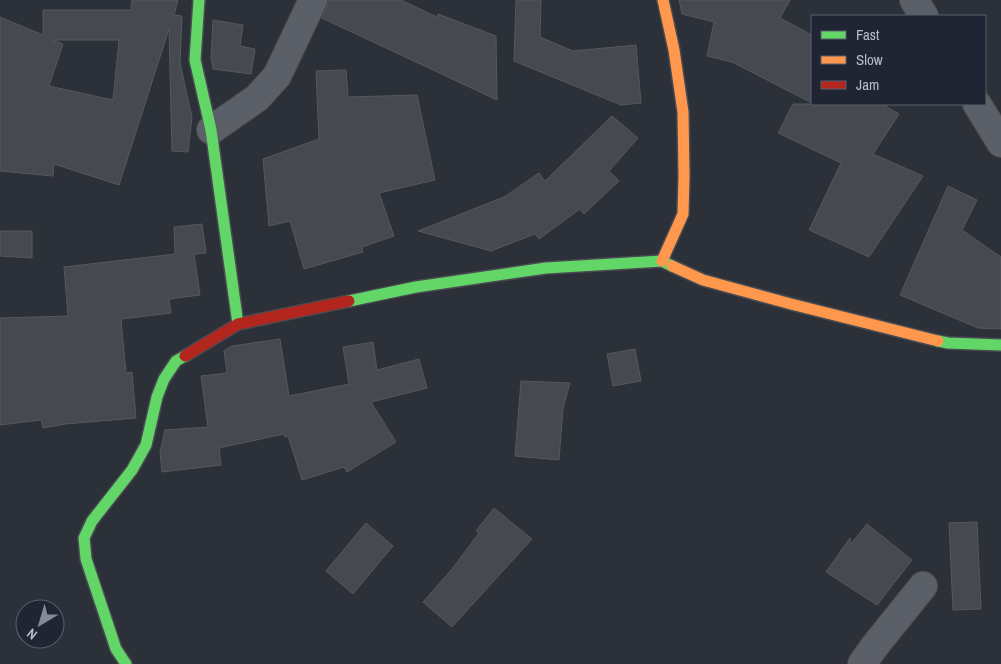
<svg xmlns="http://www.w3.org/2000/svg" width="1001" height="664" font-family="'Archivo Narrow',sans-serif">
<rect width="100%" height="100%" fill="#2c3038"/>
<path fill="#464950" stroke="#54585f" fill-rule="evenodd" d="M 132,0 L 178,0 L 174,15 L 182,16 L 180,63 L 192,117 L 188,152 L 172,151 L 169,29 L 119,185 L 54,164 L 53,176 L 0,171 L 0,17 L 43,35 L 43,10 L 131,10 ZM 53,40 L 119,40 L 113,100 L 49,86 L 63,44 Z
M 328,0 L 401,0 L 437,17 L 438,14 L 496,36 L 497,100 L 322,18 L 327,7 Z
M 516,0 L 541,0 L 540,37 L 573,51 L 636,45 L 641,103 L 621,105 L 514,61 Z
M 679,0 L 790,0 L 780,18 L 812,35 L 812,103 L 732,62 L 707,56 L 714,22 L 682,14 Z
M 213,20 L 243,25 L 240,46 L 255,49 L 251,74 L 213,69 L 211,59 Z
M 346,70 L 348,97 L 417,95 L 435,180 L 379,193 L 394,236 L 362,247 L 363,252 L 304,269 L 290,221 L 269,226 L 263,159 L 319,139 L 316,71 Z
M 793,104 L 882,104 L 899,114 L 873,154 L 923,176 L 869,257 L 809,230 L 841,163 L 778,133 Z
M 612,116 L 638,138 L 609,171 L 619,181 L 584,214 L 580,209 L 539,239 L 535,234 L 491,251 L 418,231 L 504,197 L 539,173 L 545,181 Z
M 948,186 L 977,200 L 962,230 L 1001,257 L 1001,329 L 978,328 L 900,295 Z
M 202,224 L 206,253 L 194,254 L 200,295 L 169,299 L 171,313 L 121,319 L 126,373 L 132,372 L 136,418 L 65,424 L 43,428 L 41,420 L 0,425 L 0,318 L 68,316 L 64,267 L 175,254 L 174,227 Z
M 0,231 L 32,231 L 32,258 L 0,256 Z
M 280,339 L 289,396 L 349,384 L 343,347 L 373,342 L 377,370 L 419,359 L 427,388 L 371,402 L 396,442 L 347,472 L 344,467 L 302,480 L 288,436 L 285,437 L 284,434 L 219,448 L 221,465 L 162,472 L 160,452 L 165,430 L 208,427 L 201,376 L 227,373 L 224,351 L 232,346 Z
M 635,349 L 641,381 L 613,386 L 607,354 Z
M 521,381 L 570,383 L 563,408 L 559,460 L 515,456 Z
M 494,508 L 532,539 L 452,627 L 423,602 L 452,569 L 479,533 L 476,531 Z
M 977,522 L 981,609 L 953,610 L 949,523 Z
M 366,523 L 393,546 L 353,594 L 326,571 Z
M 867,524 L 912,560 L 877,605 L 826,572 L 850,538 L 851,544 Z"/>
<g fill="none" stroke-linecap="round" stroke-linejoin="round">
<g stroke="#484b51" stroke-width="30">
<path id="street" d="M 914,0 L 924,16
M 977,104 L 1001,143
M 211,130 L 257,98 L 277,76 L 313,0
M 862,664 L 874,647 L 923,586"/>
</g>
<g stroke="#484b51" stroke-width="14">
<path id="fast" d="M 199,0 L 195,60 L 211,130 L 238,324
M 349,301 L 416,287 L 546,268 L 662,261 L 672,266
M 938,341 L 948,343 L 1001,345
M 126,664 L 116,649 L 86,559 L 84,538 L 92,521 L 132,470 L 146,445 L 157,397 L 164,379 L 176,361 L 185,356"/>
</g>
<g stroke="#484b51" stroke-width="14">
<path id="slow" d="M 662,261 L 683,214 L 684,176 L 683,112 L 674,50 L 663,0
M 672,266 L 703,280 L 791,304 L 938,341"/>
</g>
<g stroke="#484b51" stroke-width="14">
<path id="jam" d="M 185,356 L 238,324 L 349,301"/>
</g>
<use href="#street" stroke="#5b5f67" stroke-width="28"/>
<use href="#fast" stroke="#63d668" stroke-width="11"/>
<use href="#slow" stroke="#ff974d" stroke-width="11"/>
<use href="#jam" stroke="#b3261e" stroke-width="11"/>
</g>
<rect x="811" y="15" width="175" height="90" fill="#1f2533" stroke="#5b616f"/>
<rect x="821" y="31" width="25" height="8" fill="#63d668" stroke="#5b616f"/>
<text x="856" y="40" font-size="15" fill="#b6bbc9">Fast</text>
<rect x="821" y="56" width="25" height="8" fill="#ff974d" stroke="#5b616f"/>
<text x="856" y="65" font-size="15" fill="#b6bbc9">Slow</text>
<rect x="821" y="81" width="25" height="8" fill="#b3261e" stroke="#5b616f"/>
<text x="856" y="90" font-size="15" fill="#b6bbc9">Jam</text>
<g transform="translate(40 624) rotate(218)"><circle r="24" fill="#1f2533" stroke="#5b616f"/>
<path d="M0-4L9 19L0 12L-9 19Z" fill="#868a96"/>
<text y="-8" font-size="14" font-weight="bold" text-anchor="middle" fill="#b6bbc9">N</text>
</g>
</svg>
